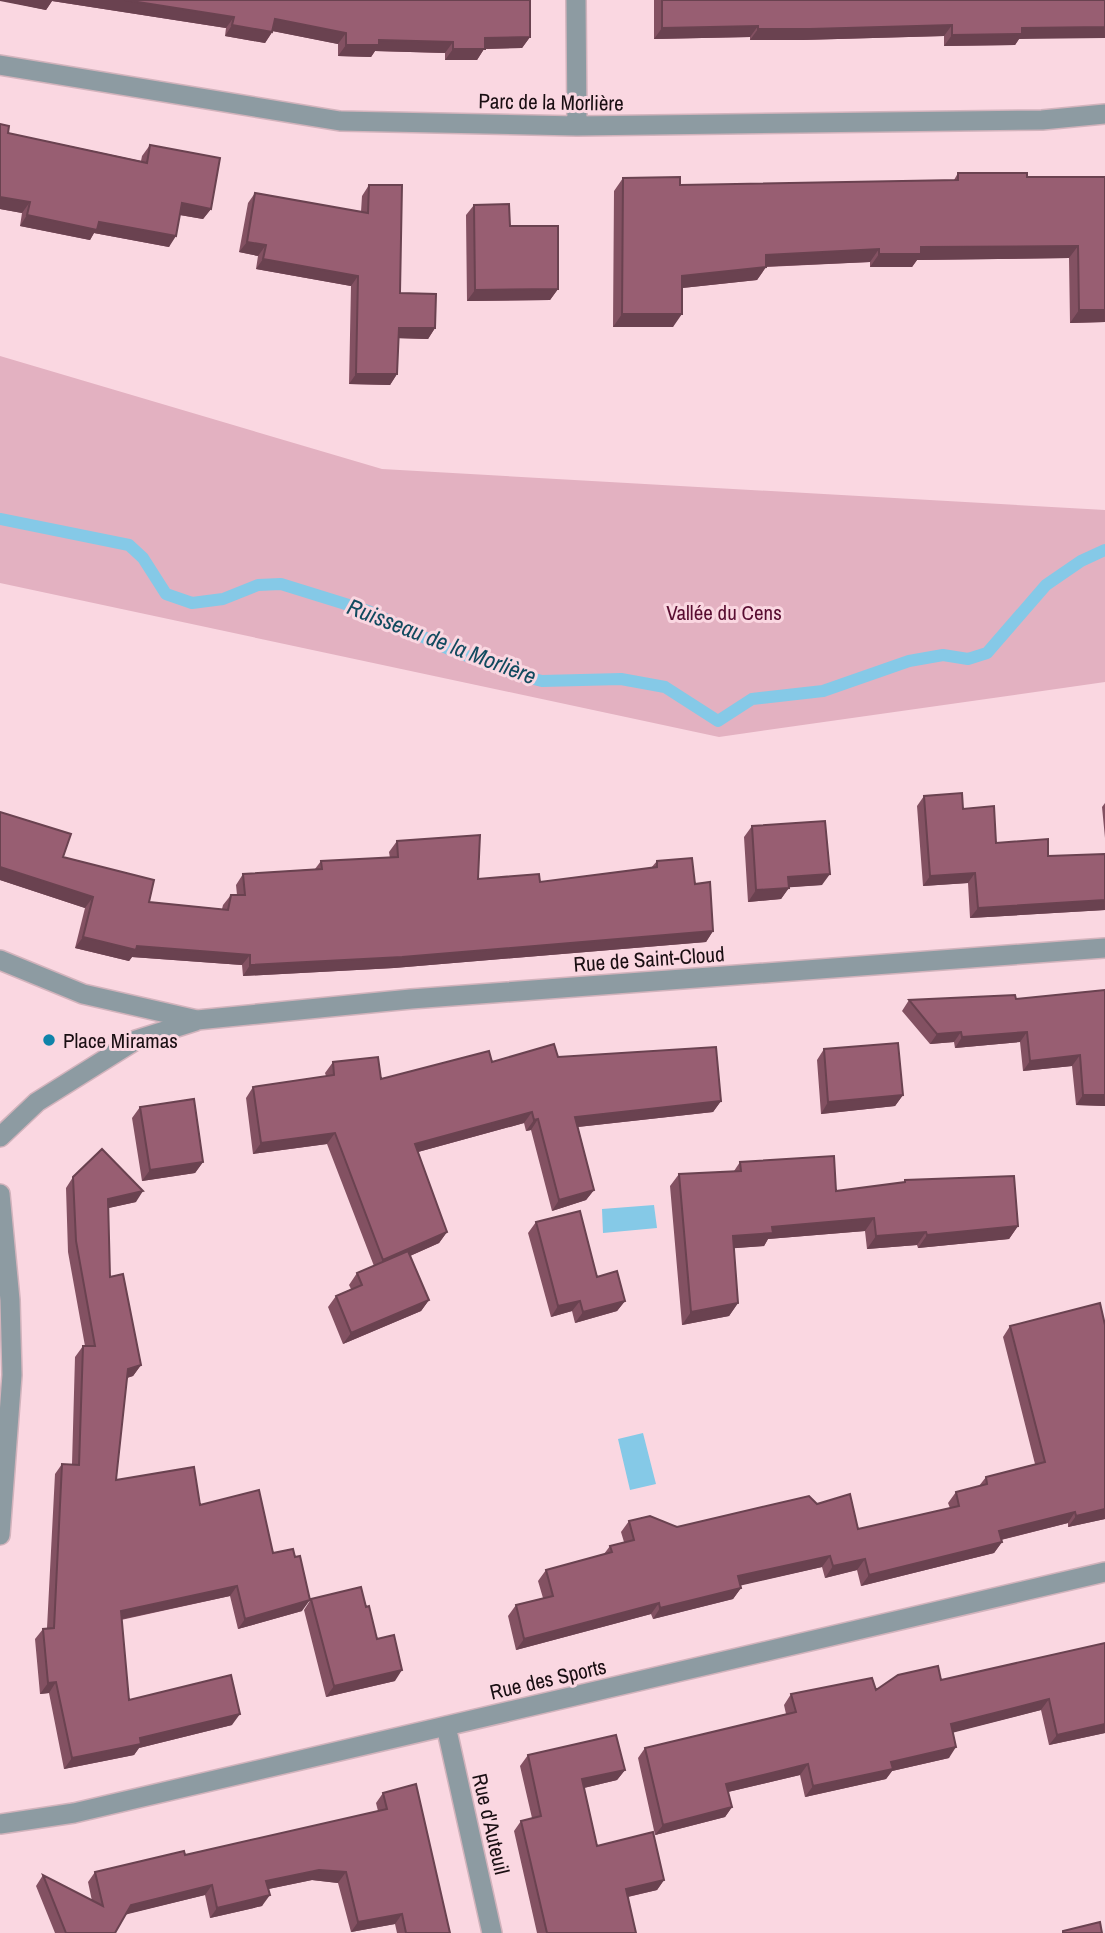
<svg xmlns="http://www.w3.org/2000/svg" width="1105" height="1933" font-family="'Archivo Narrow',sans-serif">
<rect width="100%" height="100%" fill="#fad7e1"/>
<path fill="#e3b1c1" d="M 0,356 L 382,469 L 1105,510 L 1105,682 L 719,737 L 0,583 Z"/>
<path fill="#85c9e7" d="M 654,1205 L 657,1228 L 603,1233 L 602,1209 Z
M 643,1433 L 656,1484 L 630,1490 L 618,1439 Z"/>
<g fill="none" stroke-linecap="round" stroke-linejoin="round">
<path stroke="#85c9e7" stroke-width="12" d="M 0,519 L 129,545 L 143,558 L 166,594 L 192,603 L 223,599 L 258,585 L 281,584 L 368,611 L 451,650 L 518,675 L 542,681 L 621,679 L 665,687 L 718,721 L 752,699 L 823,691 L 909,661 L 943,655 L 968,659 L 987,653 L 1046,585 L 1081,561 L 1105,550"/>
<g stroke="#d2b3bc" stroke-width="22">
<path id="minor" d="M 576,0 L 577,126
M 0,65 L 340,121 L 577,126 L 1042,120 L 1105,114
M 0,960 L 83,994 L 197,1020 L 411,999 L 1105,948
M 0,1137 L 37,1102 L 136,1040 L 196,1021
M 0,1194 L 10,1300 L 12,1375 L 0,1535
M 446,1726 L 492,1933
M 0,1824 L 74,1813 L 1105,1572"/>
</g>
<use href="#minor" stroke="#8d9ba2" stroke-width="19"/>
</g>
<path fill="#835162" d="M 0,0 L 530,0 L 530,37 L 522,48 L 484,49 L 477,60 L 445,60 L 445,53 L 375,51 L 371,57 L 338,56 L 338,44 L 273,31 L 265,43 L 225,36 L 226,28 L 52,1 L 46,10 Z
M 654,0 L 1105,0 L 1019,39 L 1015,45 L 944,46 L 944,36 L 802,40 L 750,40 L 750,37 L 654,39 Z
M 0,124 L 8,133 L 141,161 L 142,156 L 150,145 L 211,209 L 203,219 L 180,215 L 169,247 L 94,233 L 90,240 L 20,226 L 22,213 L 0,209 Z
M 958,173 L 1027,177 L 1105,177 L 1105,322 L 1070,323 L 1069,258 L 917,260 L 912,267 L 870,267 L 870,262 L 766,267 L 757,280 L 682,288 L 673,327 L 613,327 L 614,191 L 623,178 L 680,185 L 954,180 Z
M 369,185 L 400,293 L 435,328 L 428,339 L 398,338 L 397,374 L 390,385 L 349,384 L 351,286 L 256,269 L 258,256 L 239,252 L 248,203 L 255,193 L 361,212 L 362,196 Z
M 474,205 L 510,226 L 558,289 L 550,300 L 467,301 L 466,215 Z
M 924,796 L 963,809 L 996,843 L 1048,856 L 1105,854 L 1105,910 L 970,918 L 968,883 L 923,886 L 917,806 Z
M 1105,803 L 1105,838 L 1102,807 Z
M 0,812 L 63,857 L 149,902 L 222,909 L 223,905 L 231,895 L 237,895 L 236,885 L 243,874 L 315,869 L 321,861 L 390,858 L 389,852 L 397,841 L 478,879 L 540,882 L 651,868 L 657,861 L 695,884 L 713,931 L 706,942 L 394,968 L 243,976 L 242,965 L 132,957 L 129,961 L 75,948 L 85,908 L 0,880 Z
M 752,826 L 822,885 L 789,887 L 781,899 L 748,902 L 744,837 Z
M 1105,990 L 1105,1106 L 1076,1105 L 1072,1066 L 1023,1071 L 1020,1042 L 955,1048 L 954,1042 L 930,1044 L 902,1011 L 909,1000 L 1016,999 Z
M 824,1049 L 903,1095 L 895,1106 L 821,1114 L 817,1060 Z
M 558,1057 L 721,1101 L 713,1112 L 578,1127 L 594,1190 L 586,1200 L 552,1211 L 531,1130 L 526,1131 L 524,1123 L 418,1152 L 447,1232 L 439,1243 L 410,1256 L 429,1300 L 421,1311 L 343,1344 L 328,1307 L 336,1296 L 351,1289 L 349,1285 L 357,1273 L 374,1266 L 327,1144 L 253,1154 L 246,1098 L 253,1087 L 326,1076 L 325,1073 L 333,1062 L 381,1079 L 492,1062 Z
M 140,1107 L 203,1162 L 195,1173 L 142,1181 L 132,1118 Z
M 740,1162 L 836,1191 L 903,1183 L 905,1180 L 1018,1226 L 1009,1239 L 918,1248 L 917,1245 L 867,1249 L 865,1231 L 768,1239 L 764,1246 L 734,1248 L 738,1303 L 729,1316 L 682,1325 L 670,1186 L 679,1174 L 734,1171 Z
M 73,1177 L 136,1202 L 108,1208 L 110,1277 L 141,1365 L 133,1376 L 127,1378 L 116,1480 L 200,1505 L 273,1553 L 302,1611 L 238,1629 L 230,1596 L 121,1620 L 129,1700 L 232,1725 L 139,1748 L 134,1755 L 64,1769 L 49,1693 L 40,1694 L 35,1639 L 43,1629 L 47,1628 L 55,1474 L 62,1464 L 72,1464 L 75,1357 L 83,1346 L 85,1346 L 68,1252 L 66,1188 Z
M 536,1222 L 625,1301 L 617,1311 L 575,1323 L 572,1311 L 551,1317 L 528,1233 Z
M 1010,1326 L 1105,1519 L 1068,1527 L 1068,1523 L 1001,1540 L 1002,1542 L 994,1553 L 861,1586 L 857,1570 L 825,1578 L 822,1567 L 740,1585 L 741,1588 L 733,1599 L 653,1619 L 651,1614 L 516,1650 L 508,1616 L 516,1605 L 543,1598 L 538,1581 L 546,1570 L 604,1554 L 610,1546 L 624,1542 L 621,1532 L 629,1521 L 677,1527 L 817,1504 L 858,1529 L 950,1508 L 948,1503 L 956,1492 L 979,1486 L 986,1477 L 1035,1464 L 1003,1337 Z
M 311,1599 L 377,1639 L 395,1681 L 326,1697 L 304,1610 Z
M 1105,1643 L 1105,1733 L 1049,1745 L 1041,1710 L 953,1732 L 949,1758 L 892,1771 L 886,1779 L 805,1797 L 800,1775 L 728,1792 L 732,1807 L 725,1817 L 655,1835 L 638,1758 L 645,1748 L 786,1714 L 784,1705 L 791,1694 L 876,1690 L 941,1680 Z
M 528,1755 L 625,1770 L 617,1780 L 584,1788 L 597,1846 L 664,1880 L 657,1890 L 628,1897 L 636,1933 L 537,1933 L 514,1831 L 521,1821 L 532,1818 L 520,1766 Z
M 383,1793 L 450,1933 L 397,1933 L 395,1924 L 351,1932 L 338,1883 L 312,1880 L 268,1889 L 262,1906 L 210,1918 L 205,1895 L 126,1914 L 115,1933 L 55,1933 L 36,1886 L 43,1875 L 92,1901 L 88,1882 L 95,1872 L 185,1855 L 378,1811 L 376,1803 Z"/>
<path fill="#6a4250" d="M 0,0 L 125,0 L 234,17 L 226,28 L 52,1 L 46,10 L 0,1 Z
M 275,19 L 346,33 L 338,44 L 267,30 Z
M 232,25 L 272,32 L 265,43 L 225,36 Z
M 952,25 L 944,36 L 802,40 L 750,40 L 758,29 Z
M 758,26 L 750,37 L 654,39 L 662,28 Z
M 1105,27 L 1105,38 L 1019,39 L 1015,45 L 944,46 L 952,35 L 1022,28 Z
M 530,37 L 522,48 L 484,49 L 477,60 L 445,60 L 453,49 L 485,38 Z
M 379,40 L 453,42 L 445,53 L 375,51 L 371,57 L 338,56 L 346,45 Z
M 0,197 L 30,202 L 22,213 L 0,209 Z
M 182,203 L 211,209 L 203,219 L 174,214 Z
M 27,215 L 99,222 L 176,236 L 169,247 L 94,233 L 90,240 L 20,226 Z
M 247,242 L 266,245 L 258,256 L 239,252 Z
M 1078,246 L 1069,258 L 917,260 L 912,267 L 870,267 L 879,254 L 921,247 Z
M 879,249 L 870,262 L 757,267 L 766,255 Z
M 263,259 L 358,276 L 351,286 L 256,269 Z
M 766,267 L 757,280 L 673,289 L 682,276 Z
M 558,289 L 550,300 L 467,301 L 475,290 Z
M 1079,310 L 1105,310 L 1105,322 L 1070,323 Z
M 622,314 L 682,314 L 673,327 L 613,327 Z
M 399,328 L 435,328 L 428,339 L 391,338 Z
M 356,374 L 397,374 L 390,385 L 349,384 Z
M 0,867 L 93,897 L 85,908 L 0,880 Z
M 975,873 L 968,883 L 923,886 L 930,876 Z
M 830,874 L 822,885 L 780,888 L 788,877 Z
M 789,888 L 781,899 L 748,902 L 756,890 Z
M 1105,900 L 1105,910 L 970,918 L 978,908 Z
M 713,931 L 706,942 L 394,968 L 243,976 L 250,965 Z
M 83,937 L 250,955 L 242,965 L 132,957 L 129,961 L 75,948 Z
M 961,1032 L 954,1042 L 930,1044 L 937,1034 Z
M 1027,1032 L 1020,1042 L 955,1048 L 962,1037 Z
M 1080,1055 L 1072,1066 L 1023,1071 L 1030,1061 Z
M 903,1095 L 895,1106 L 821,1114 L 828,1102 Z
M 1083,1095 L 1105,1095 L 1105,1106 L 1076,1105 Z
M 721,1101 L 713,1112 L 568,1128 L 575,1117 Z
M 532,1112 L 524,1123 L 407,1155 L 415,1144 Z
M 538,1119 L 531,1130 L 526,1131 L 534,1120 Z
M 335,1133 L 327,1144 L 253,1154 L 261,1143 Z
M 203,1162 L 195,1173 L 142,1181 L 150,1170 Z
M 594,1190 L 586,1200 L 552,1211 L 559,1200 Z
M 143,1191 L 136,1202 L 100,1210 L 108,1199 Z
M 874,1218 L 865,1231 L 768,1239 L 764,1246 L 724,1249 L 733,1236 L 772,1227 Z
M 1018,1226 L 1009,1239 L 918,1248 L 927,1235 Z
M 447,1232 L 439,1243 L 376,1271 L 383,1260 Z
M 926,1232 L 917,1245 L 867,1249 L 876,1236 Z
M 429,1300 L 421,1311 L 343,1344 L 351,1333 Z
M 580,1301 L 572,1311 L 551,1317 L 558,1306 Z
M 625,1301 L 617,1311 L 575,1323 L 583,1312 Z
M 738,1303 L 729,1316 L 682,1325 L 691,1312 Z
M 141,1365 L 133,1376 L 120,1380 L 128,1369 Z
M 1105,1509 L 1105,1519 L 1068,1527 L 1076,1516 Z
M 1075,1512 L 1068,1523 L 992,1542 L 999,1531 Z
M 1002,1542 L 994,1553 L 861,1586 L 869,1575 Z
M 830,1556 L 822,1567 L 730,1588 L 738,1576 Z
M 865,1559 L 857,1570 L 825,1578 L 833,1566 Z
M 237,1586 L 230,1596 L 113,1621 L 121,1611 Z
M 741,1588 L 733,1599 L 653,1619 L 660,1608 Z
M 310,1600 L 302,1611 L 238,1629 L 245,1619 Z
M 659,1603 L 651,1614 L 516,1650 L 524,1639 Z
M 402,1670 L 395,1681 L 326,1697 L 334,1686 Z
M 56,1682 L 49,1693 L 40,1694 L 48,1683 Z
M 1049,1699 L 1041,1710 L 944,1735 L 951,1724 Z
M 240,1714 L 232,1725 L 139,1748 L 134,1755 L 64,1769 L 72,1758 L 140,1738 Z
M 1105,1724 L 1105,1733 L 1049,1745 L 1057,1735 Z
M 956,1747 L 949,1758 L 892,1771 L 886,1779 L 805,1797 L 813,1786 L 891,1762 Z
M 808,1764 L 800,1775 L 719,1794 L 726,1784 Z
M 625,1770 L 617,1780 L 575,1790 L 582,1779 Z
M 732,1807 L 725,1817 L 655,1835 L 663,1825 Z
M 319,1870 L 346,1872 L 338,1883 L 312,1880 L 259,1891 L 266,1881 Z
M 664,1880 L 657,1890 L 618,1899 L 626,1889 Z
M 212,1885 L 205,1895 L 124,1915 L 131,1905 Z
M 270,1895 L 262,1906 L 210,1918 L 217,1908 Z
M 402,1914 L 395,1924 L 351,1932 L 358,1922 Z"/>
<path fill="#985e72" stroke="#6a4250" stroke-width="2" d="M 125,0 L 530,0 L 530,37 L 485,38 L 485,49 L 453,49 L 453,42 L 379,40 L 379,45 L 346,45 L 346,33 L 275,19 L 272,32 L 232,25 L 234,17 Z
M 662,0 L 1105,0 L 1105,27 L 1022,28 L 1022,34 L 952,35 L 952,25 L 810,29 L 758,29 L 758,26 L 662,28 Z
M 0,124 L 9,126 L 8,133 L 147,163 L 150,145 L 220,158 L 211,209 L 182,203 L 176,236 L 99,222 L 97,230 L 27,215 L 30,202 L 0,197 Z
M 958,173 L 1027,173 L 1027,177 L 1105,177 L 1105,310 L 1079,310 L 1078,246 L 921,247 L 921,254 L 879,254 L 879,249 L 766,255 L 766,267 L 682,276 L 682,314 L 622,314 L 623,178 L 680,177 L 680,185 L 958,180 Z
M 369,185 L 402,185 L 400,293 L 436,294 L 435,328 L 399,328 L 397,374 L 356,374 L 358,276 L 263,259 L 266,245 L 247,242 L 255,193 L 368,213 Z
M 509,204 L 510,226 L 558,226 L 558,289 L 475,290 L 474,205 Z
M 962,793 L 963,809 L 994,806 L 996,843 L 1048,839 L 1048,856 L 1105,854 L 1105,900 L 978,908 L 975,873 L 930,876 L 924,796 Z
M 0,812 L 71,834 L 63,857 L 154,880 L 149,902 L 228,910 L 231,895 L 245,895 L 243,874 L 322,869 L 321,861 L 398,857 L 397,841 L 480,835 L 478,879 L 539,874 L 540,882 L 657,867 L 657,861 L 692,858 L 695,884 L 710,882 L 713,931 L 402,957 L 250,965 L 250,955 L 137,946 L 136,950 L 83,937 L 93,897 L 0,867 Z
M 825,821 L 830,874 L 788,877 L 789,888 L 756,890 L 752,826 Z
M 1105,990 L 1105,1095 L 1083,1095 L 1080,1055 L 1030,1061 L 1027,1032 L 962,1037 L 961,1032 L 937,1034 L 909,1000 L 1015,995 L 1016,999 Z
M 898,1043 L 903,1095 L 828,1102 L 824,1049 Z
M 554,1044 L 558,1057 L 716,1047 L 721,1101 L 575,1117 L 594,1190 L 559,1200 L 538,1119 L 534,1120 L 532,1112 L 415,1144 L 447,1232 L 383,1260 L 335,1133 L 261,1143 L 253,1087 L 334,1075 L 333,1062 L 378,1057 L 381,1079 L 489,1051 L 492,1062 Z
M 194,1099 L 203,1162 L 150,1170 L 140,1107 Z
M 102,1149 L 143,1191 L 108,1199 L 110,1277 L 123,1274 L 141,1365 L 128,1369 L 116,1480 L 194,1467 L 200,1505 L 259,1490 L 273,1553 L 293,1549 L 295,1557 L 300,1556 L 310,1600 L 245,1619 L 237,1586 L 121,1611 L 129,1700 L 231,1675 L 240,1714 L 140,1738 L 141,1744 L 72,1758 L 56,1682 L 48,1683 L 43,1629 L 54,1628 L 62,1464 L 79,1465 L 83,1346 L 95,1346 L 76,1241 L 73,1177 Z
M 834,1156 L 836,1191 L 905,1182 L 905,1180 L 1014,1176 L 1018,1226 L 927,1235 L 926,1232 L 876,1236 L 874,1218 L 772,1227 L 773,1233 L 733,1236 L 738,1303 L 691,1312 L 679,1174 L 741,1171 L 740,1162 Z
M 580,1211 L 597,1277 L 617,1271 L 625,1301 L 583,1312 L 580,1301 L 558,1306 L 536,1222 Z
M 408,1251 L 429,1300 L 351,1333 L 336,1296 L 362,1285 L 357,1273 Z
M 1100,1303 L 1105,1325 L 1105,1509 L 1076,1516 L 1075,1512 L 999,1531 L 1002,1542 L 869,1575 L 865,1559 L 833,1566 L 830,1556 L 738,1576 L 741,1588 L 660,1608 L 659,1603 L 524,1639 L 516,1605 L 553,1596 L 546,1570 L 612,1552 L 610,1546 L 634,1540 L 629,1521 L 650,1516 L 677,1527 L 809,1496 L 817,1504 L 850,1494 L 858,1529 L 959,1506 L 956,1492 L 987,1484 L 986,1477 L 1045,1462 L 1010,1326 Z
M 361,1587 L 366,1607 L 369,1606 L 377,1639 L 394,1635 L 402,1670 L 334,1686 L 311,1599 Z
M 1105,1643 L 1105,1724 L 1057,1735 L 1049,1699 L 951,1724 L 956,1747 L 891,1762 L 893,1769 L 813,1786 L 808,1764 L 726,1784 L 732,1807 L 663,1825 L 645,1748 L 796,1712 L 791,1694 L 872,1678 L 876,1690 L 898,1675 L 938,1666 L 941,1680 Z
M 616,1735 L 625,1770 L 582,1779 L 597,1846 L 653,1832 L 664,1880 L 626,1889 L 636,1933 L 547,1933 L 521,1821 L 541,1816 L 528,1755 Z
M 416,1784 L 450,1933 L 406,1933 L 402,1914 L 358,1922 L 346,1872 L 319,1870 L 266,1881 L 270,1895 L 217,1908 L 212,1885 L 131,1905 L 115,1933 L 66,1933 L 43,1875 L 103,1906 L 95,1872 L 184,1851 L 185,1855 L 387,1809 L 383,1793 Z
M 1100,1922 L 1102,1933 L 1063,1933 L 1063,1931 Z"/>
<circle fill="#0f83a9" stroke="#fad7e1" stroke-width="2.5" cx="49" cy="1040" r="7"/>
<g text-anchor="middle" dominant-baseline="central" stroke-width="6" stroke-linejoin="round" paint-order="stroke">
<g font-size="21" fill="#190e12" stroke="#fad7e1">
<text transform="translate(551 102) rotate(1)">Parc de la Morlière</text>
<text transform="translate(649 959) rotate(-4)">Rue de Saint-Cloud</text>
<text transform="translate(548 1679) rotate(-13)">Rue des Sports</text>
<text transform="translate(491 1824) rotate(77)">Rue d'Auteuil</text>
</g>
<g font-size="21" fill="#580c30" stroke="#fad7e1">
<text x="724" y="612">Vallée du Cens</text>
</g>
<g font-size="21" fill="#190e12" stroke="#fad7e1" text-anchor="start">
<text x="63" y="1040">Place Miramas</text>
</g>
<g font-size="23" font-style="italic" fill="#114a5f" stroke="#fad7e1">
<text transform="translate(442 641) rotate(21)">Ruisseau de la Morlière</text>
</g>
</g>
</svg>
